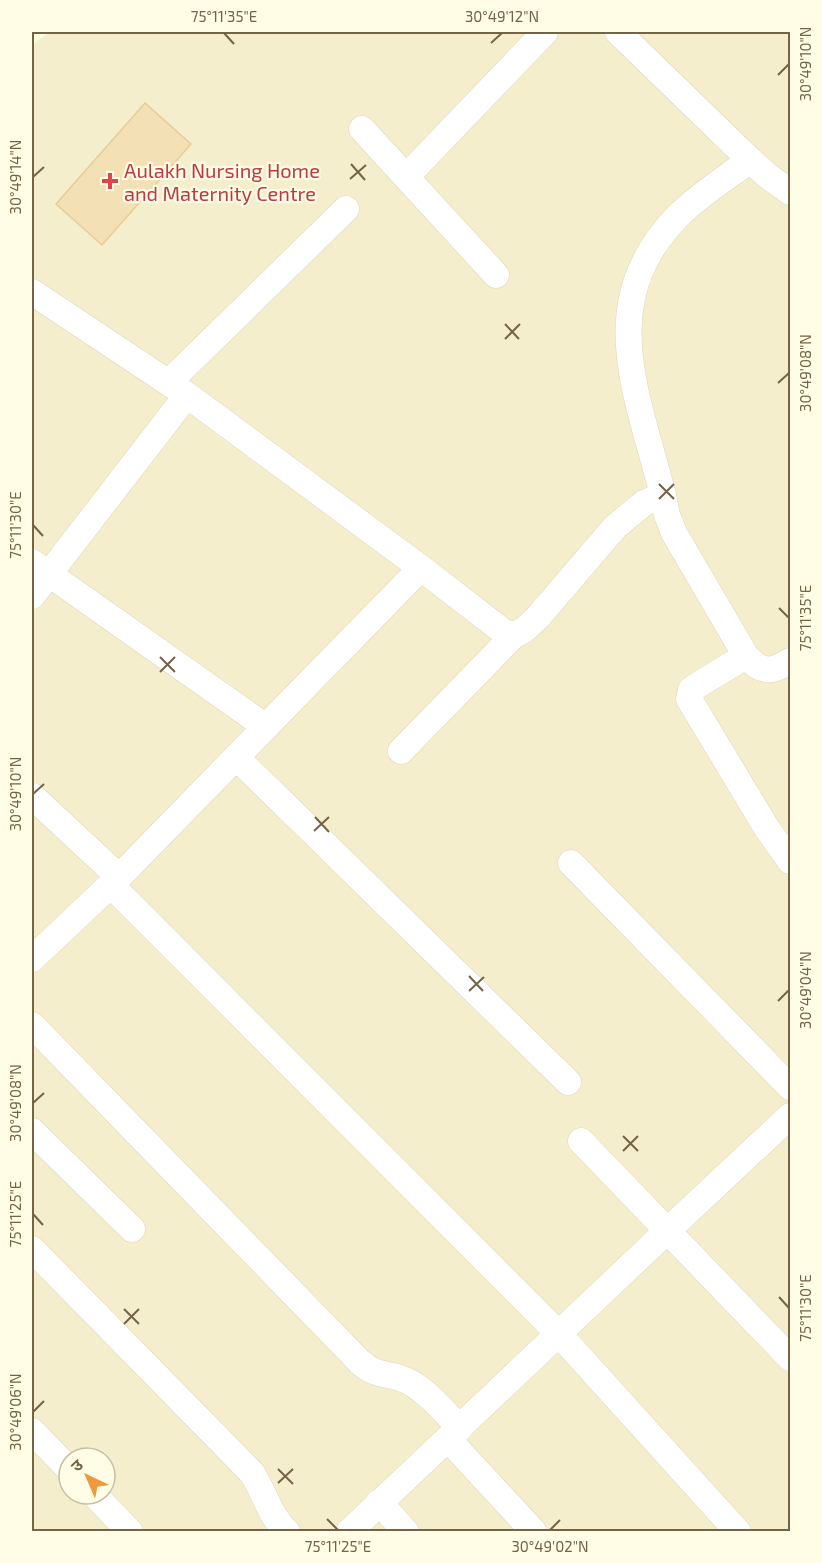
<svg xmlns="http://www.w3.org/2000/svg" width="822" height="1563" font-family="'Exo 2','Noto Sans Devanagari',sans-serif">
<rect width="100%" height="100%" fill="#fdfadf"/>
<path fill="#f5eecd" fill-rule="evenodd" d="M 50,32 L 790,32 L 790,1531 L 32,1531 L 32,45 ZM 69,1458 L 105,1458 L 105,1494 L 69,1494 Z"/>
<path fill="#f3e1b5" stroke="#e7cd95" stroke-width="1.5" d="M 145,103 L 191,144 L 102,245 L 56,204 Z"/>
<g fill="none" stroke-linecap="round" stroke-linejoin="round">
<g stroke="#ded6b8" stroke-width="27">
<path id="street" d="M 618,32 L 750,160 L 768,176 L 790,192
M 362,129 L 496,275
M 406,177 L 545,32
M 32,292 L 187,395 L 421,568 L 504,632 L 514,635 L 524,630 L 538,617 L 615,527 L 644,503 L 663,495 L 667,515 L 674,533 L 746,656 C 762,673 771,673 790,661
M 169,382 L 346,209
M 663,495 C 638,395 593,302 678,216 C 699,195 726,178 750,160
M 32,562 L 266,727
M 32,596 L 187,395
M 746,656 L 701,683 L 691,690 L 689,699 L 766,827 L 790,861
M 401,751 L 514,635
M 236,757 L 568,1082
M 32,796 L 119,877
M 571,863 L 790,1087
M 111,885 L 559,1334 L 738,1532
M 32,959 L 119,877 L 421,568
M 32,1025 L 360,1362 C 378,1379 392,1371 411,1383 C 428,1392 446,1414 460,1428
M 32,1131 L 132,1229
M 581,1141 L 790,1358
M 32,1249 L 252,1473 C 265,1493 269,1515 287,1532
M 32,1431 L 69,1469
M 448,1439 L 534,1532
M 94,1494 L 130,1532
M 379,1502 L 406,1532
M 349,1532 L 667,1231 L 790,1116"/>
</g>
<use href="#street" stroke="#fff" stroke-width="26"/>
</g>
<path fill="none" stroke="#746446" stroke-width="2" d="M 224,33 L 234,44M 491,43 L 502,33M 778,75 L 789,64M 351,164 L 365,180M 33,177 L 44,167M 350,179 L 366,165M 505,324 L 519,339M 505,339 L 520,324M 778,383 L 789,373M 659,484 L 674,499M 659,499 L 674,484M 33,525 L 43,536M 779,608 L 789,618M 160,657 L 175,672M 160,672 L 175,657M 33,794 L 44,784M 315,817 L 329,832M 314,831 L 329,817M 469,976 L 483,991M 469,991 L 484,977M 778,1001 L 789,990M 33,1103 L 44,1093M 623,1136 L 638,1151M 623,1151 L 638,1136M 33,1214 L 43,1225M 779,1297 L 789,1308M 124,1309 L 139,1324M 124,1324 L 139,1309M 33,1412 L 44,1401M 278,1469 L 293,1484M 278,1483 L 293,1469M 327,1519 L 338,1530M 550,1530 L 560,1520"/>
<path fill="#e0444e" stroke="#fffde6" stroke-width="2" d="M107 172h6v6h6v6h-6v6h-6v-6h-6v-6h6z"/>
<g text-anchor="middle" dominant-baseline="central" stroke-width="4.5" stroke-linejoin="round" paint-order="stroke">
<g font-size="20" fill="#be3a42" stroke="#fffde6" text-anchor="start">
<text x="124" y="170">Aulakh Nursing Home<tspan x="124" dy="23">and Maternity Centre</tspan></text>
</g>
</g>
<rect width="822" height="1563" fill="none" stroke="#fffde6" stroke-width="66"/>
<g transform="translate(87 1476) rotate(316)"><circle r="28" fill="#fffde6" stroke="#c7c0a6" stroke-width="1.5"/>
<path d="M0-4.5L10 22L0 15L-10 22Z" fill="#ed9a3e"/>
<text y="-9" font-size="16" font-weight="bold" text-anchor="middle" fill="#746446">उ</text>
</g>
<rect x="33" y="33" width="756" height="1497" fill="none" stroke="#746446" stroke-width="2"/>
<g font-size="15" text-anchor="middle" fill="#746446">
<text x="224" y="22">75°11'35"E</text>
<text x="502" y="22">30°49'12"N</text>
<text transform="translate(806 64) rotate(-90)" y="5">30°49'10"N</text>
<text transform="translate(16 177) rotate(-90)" y="5">30°49'14"N</text>
<text transform="translate(806 373) rotate(-90)" y="5">30°49'08"N</text>
<text transform="translate(16 525) rotate(-90)" y="5">75°11'30"E</text>
<text transform="translate(806 618) rotate(-90)" y="5">75°11'35"E</text>
<text transform="translate(16 794) rotate(-90)" y="5">30°49'10"N</text>
<text transform="translate(806 990) rotate(-90)" y="5">30°49'04"N</text>
<text transform="translate(16 1103) rotate(-90)" y="5">30°49'08"N</text>
<text transform="translate(16 1214) rotate(-90)" y="5">75°11'25"E</text>
<text transform="translate(806 1308) rotate(-90)" y="5">75°11'30"E</text>
<text transform="translate(16 1412) rotate(-90)" y="5">30°49'06"N</text>
<text x="338" y="1552">75°11'25"E</text>
<text x="550" y="1552">30°49'02"N</text>
</g>
</svg>
